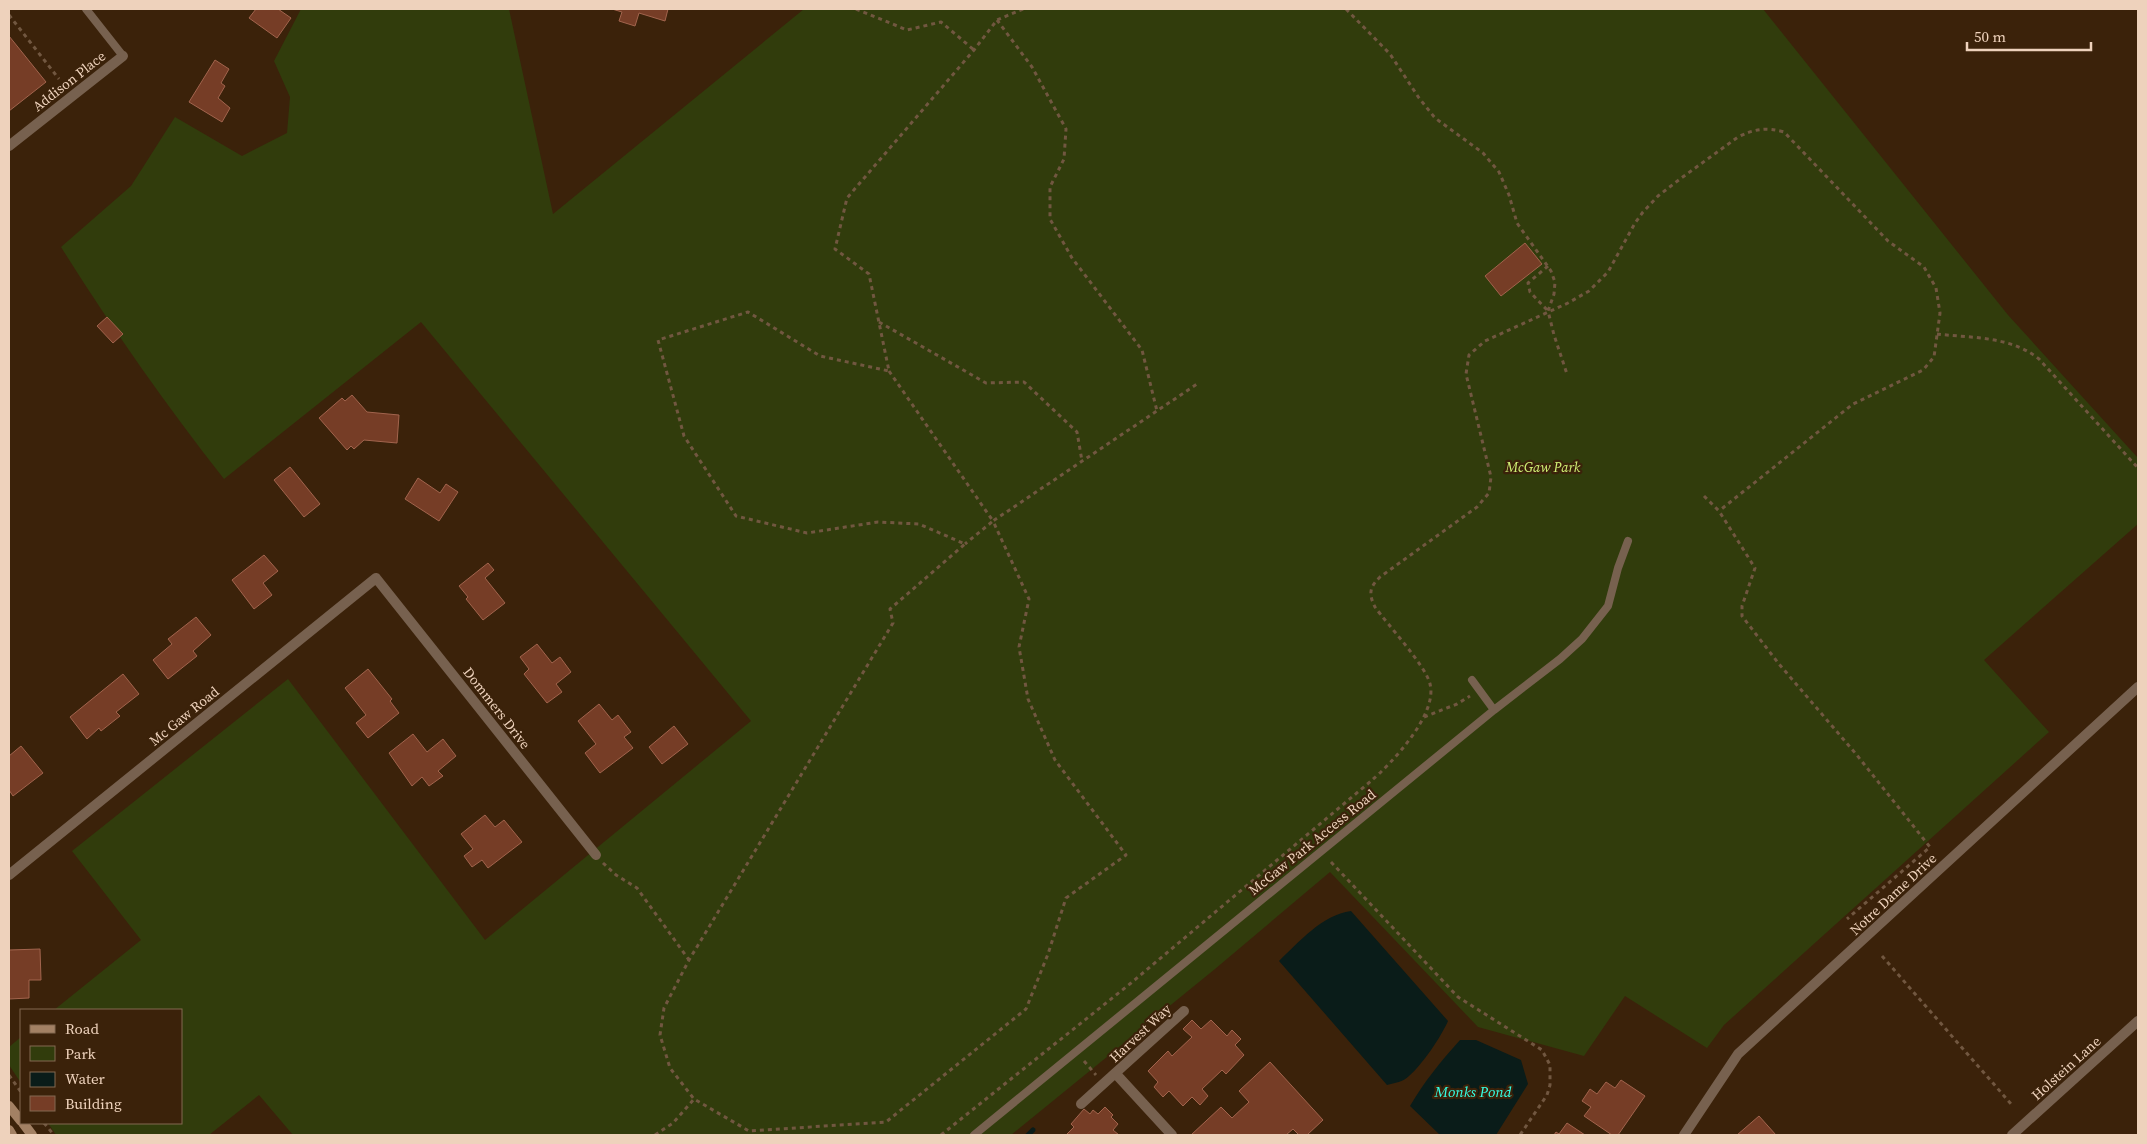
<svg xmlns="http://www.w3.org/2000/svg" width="2147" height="1144" font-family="'Source Serif 4',serif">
<rect width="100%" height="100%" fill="#3b220a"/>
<path fill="#313c0c" d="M 301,9 L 509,9 L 553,214 L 804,9 L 1763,9 L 2008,315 L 2138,458 L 2138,524 L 1984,660 L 2049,732 L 1724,1025 L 1707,1048 L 1625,996 L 1584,1056 L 1478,1027 L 1330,872 L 1215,969 L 1011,1135 L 293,1135 L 259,1095 L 209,1135 L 56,1135 L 48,1123 L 181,1123 L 181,1010 L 54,1010 L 141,940 L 72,851 L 288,679 L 485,940 L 751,721 L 421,322 L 224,479 C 166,405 111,327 61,247 L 131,186 L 175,117 L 242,156 L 287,133 L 290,97 L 274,61 Z
M 21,1037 L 21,1083 L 9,1065 L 9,1047 Z"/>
<path fill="#0a1c19" d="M 1351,911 L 1448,1021 C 1441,1037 1422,1065 1409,1076 C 1403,1082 1395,1083 1387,1085 L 1279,961 C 1299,942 1322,915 1351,911 Z
M 1460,1040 L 1476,1040 L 1521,1060 L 1528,1084 L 1496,1135 L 1440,1135 L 1410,1106 C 1424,1082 1441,1061 1460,1040 Z"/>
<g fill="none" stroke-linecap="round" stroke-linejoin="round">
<path stroke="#0a1c19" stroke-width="5" d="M 1028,1135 L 1033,1130"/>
</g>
<path fill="#763d26" stroke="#a2644d" d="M 256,9 L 278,9 L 291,18 L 277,38 L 249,18 Z
M 612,9 L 668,9 L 665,21 L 639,13 L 635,26 L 619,21 L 622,12 Z
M 9,36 L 46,82 L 9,111 Z
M 215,60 L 229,69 L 221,83 L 225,86 L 218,98 L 230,108 L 222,122 L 189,102 Z
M 1525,243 L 1542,264 L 1501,296 L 1485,276 Z
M 107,317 L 123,334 L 113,343 L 97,326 Z
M 352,395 L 367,412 L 399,415 L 397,443 L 364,440 L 354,449 L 351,446 L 347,450 L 319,418 L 342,398 L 345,401 Z
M 290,467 L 320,504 L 304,517 L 274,480 Z
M 418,478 L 440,493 L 446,484 L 458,492 L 439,521 L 405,499 Z
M 264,555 L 278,571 L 263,583 L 272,595 L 254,609 L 232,580 Z
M 488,563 L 494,570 L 485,578 L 505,603 L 483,620 L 466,599 L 468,597 L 459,586 Z
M 196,617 L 211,635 L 193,651 L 197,656 L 168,679 L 153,660 L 172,644 L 168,639 Z
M 537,644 L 552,663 L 560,657 L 571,672 L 556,684 L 562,692 L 547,703 L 524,674 L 529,669 L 520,657 Z
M 368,669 L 392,699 L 390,701 L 399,713 L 368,738 L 356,723 L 366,715 L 345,688 Z
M 123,674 L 139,694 L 116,712 L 120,716 L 101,731 L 99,728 L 87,739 L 70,717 Z
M 599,704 L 612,720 L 618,715 L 631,732 L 624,737 L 633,748 L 600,773 L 585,753 L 596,744 L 578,721 Z
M 674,726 L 688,744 L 662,764 L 649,747 Z
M 413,734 L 427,752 L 443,739 L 456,756 L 438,771 L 443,776 L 429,786 L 422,777 L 412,786 L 389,753 Z
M 21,746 L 43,773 L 13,796 L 9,790 L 9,756 Z
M 485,815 L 495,827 L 504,820 L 522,842 L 488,868 L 482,860 L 472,867 L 464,856 L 473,849 L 461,834 Z
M 40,949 L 41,980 L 29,980 L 29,998 L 9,999 L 9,950 Z
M 1192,1020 L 1201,1029 L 1211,1020 L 1227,1036 L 1232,1030 L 1241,1039 L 1235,1045 L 1244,1055 L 1226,1074 L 1222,1070 L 1202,1089 L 1208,1096 L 1200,1105 L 1192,1097 L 1183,1106 L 1169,1091 L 1163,1097 L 1154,1087 L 1158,1082 L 1148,1071 L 1168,1051 L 1172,1056 L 1192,1037 L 1183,1029 Z
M 1270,1062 L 1323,1120 L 1307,1135 L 1299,1135 L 1293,1129 L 1286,1135 L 1191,1135 L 1221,1107 L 1232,1118 L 1249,1102 L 1239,1091 Z
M 1621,1080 L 1645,1096 L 1618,1135 L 1612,1135 L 1584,1116 L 1591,1107 L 1582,1101 L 1590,1089 L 1597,1094 L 1606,1082 L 1615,1088 Z
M 1105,1107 L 1113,1115 L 1111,1117 L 1118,1124 L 1113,1130 L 1119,1135 L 1066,1135 L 1074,1127 L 1071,1124 L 1084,1109 L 1090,1114 L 1093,1110 L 1098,1114 Z
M 1759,1116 L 1776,1135 L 1737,1135 Z
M 1567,1123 L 1585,1135 L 1554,1135 L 1556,1132 L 1559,1134 Z"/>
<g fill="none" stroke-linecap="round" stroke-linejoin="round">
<path stroke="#715740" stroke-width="3" stroke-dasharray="4 4" stroke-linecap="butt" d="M 856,9 L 907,30 L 941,22 L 974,50
M 1023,9 L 997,20 L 974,50 L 847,198 L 835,249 L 869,274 L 889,371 L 820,356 L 748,312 L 658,340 L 684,436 L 736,516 L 807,533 L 878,522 L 919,524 L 965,544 L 890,609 L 893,623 L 689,960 L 664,1008 L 660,1035 L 670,1068 L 694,1099 L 749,1131 L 886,1122 L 1026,1009 L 1048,954 L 1066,898 L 1126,855 L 1055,760 L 1028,699 L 1019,647 L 1029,599 L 993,521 L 1197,384
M 1346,9 L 1390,54 L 1419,98 L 1435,118 L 1483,153 L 1499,172 L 1509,195 L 1517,223 L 1551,271 L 1555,282 L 1554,294 L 1548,311 L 1554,335 L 1567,374
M 9,15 L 59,79
M 997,20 L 1032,67 L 1066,129 L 1064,159 L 1050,187 L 1050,219 L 1072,258 L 1142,350 L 1157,411
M 1548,266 L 1528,283 L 1530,292 L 1548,311
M 879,322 L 986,383 L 1024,382 L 1077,432 L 1082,461
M 1937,334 C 1971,338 2011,336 2039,359 L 2138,468
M 889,371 L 993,521 L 965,544
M 1704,496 L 1719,511 L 1755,568 L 1742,606 L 1742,616 L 1779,664 L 1856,754 L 1930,847 L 1847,919
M 1424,717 L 1457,704 L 1470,696
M 1331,862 L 1458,997 L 1542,1050 L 1550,1065 L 1550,1085 L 1547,1095 L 1520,1135
M 603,863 L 616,875 L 637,888 L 689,960
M 1882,956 L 2012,1105
M 1084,1061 L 1096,1075
M 9,1075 L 21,1092
M 44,1123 L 54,1135
M 655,1135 L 673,1123 L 694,1099
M 941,1135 L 1131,983 L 1371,781 C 1392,763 1438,714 1430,684 C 1426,666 1387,624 1375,607 C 1368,593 1370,587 1380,577 L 1477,507 L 1489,493 L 1491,477 L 1466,374 L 1469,355 L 1485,341 L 1568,303 L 1589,291 L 1608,272 L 1635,223 L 1643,212 L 1658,196 L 1680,179 L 1738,137 C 1754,129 1766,127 1784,132 L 1888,241 L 1924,267 L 1936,288 L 1940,313 L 1934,357 L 1923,370 L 1853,404 L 1719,511"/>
<path stroke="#77614f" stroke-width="8" d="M 86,9 L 123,56
M 1472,680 L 1494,710
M 974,1135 L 1494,710 L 1560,659 L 1582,639 L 1608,606 L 1618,568 L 1628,541"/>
<path stroke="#77614f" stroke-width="10" d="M 9,146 L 123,56
M 9,875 L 376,578 L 596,855
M 1116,1074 L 1172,1135
M 1081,1104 L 1184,1011
M 1684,1135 L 1738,1054 L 2138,687
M 2012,1135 L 2138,1021"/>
<path stroke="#a38164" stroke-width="10" d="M 9,1106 L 21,1121
M 23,1123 L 32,1135
M 9,1130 L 12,1135"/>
</g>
<g text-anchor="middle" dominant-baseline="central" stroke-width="4.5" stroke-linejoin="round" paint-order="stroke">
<g font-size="14" fill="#eed2bc" stroke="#3b220a">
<text transform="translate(69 81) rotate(-38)">Addison Place</text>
<text transform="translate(497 708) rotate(52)">Dommers Drive</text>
<text transform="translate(184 716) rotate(-39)">Mc Gaw Road</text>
<text transform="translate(1312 842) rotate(-39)">McGaw Park Access Road</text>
<text transform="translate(1893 894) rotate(-43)">Notre Dame Drive</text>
<text transform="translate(1140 1033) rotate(-43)">Harvest Way</text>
<text transform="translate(2066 1068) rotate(-42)">Holstein Lane</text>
</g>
<g font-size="14" font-style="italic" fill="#d0f075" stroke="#3b220a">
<text x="1543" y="467">McGaw Park</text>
</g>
<g font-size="15" font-style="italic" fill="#35ffe5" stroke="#3b220a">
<text x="1473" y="1091">Monks Pond</text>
</g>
</g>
<rect width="2147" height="1144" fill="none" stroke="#eed2bc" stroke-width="20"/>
<rect x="20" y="1009" width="162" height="115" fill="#3b220a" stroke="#836851"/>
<rect x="30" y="1025" width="25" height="8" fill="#a38164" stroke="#836851"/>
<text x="65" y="1034" font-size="15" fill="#eed2bc">Road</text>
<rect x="30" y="1046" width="25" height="15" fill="#313c0c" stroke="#836851"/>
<text x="65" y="1059" font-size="15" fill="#eed2bc">Park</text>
<rect x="30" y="1072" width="25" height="15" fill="#0a1c19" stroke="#836851"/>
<text x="65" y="1084" font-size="15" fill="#eed2bc">Water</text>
<rect x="30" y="1096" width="25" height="15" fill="#763d26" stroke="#836851"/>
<text x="65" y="1109" font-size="15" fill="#eed2bc">Building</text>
<path d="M1967 42v8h124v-8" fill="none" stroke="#eed2bc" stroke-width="2.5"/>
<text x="1974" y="42" font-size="15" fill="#eed2bc" stroke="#3b220a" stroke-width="4" paint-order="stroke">50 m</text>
</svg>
